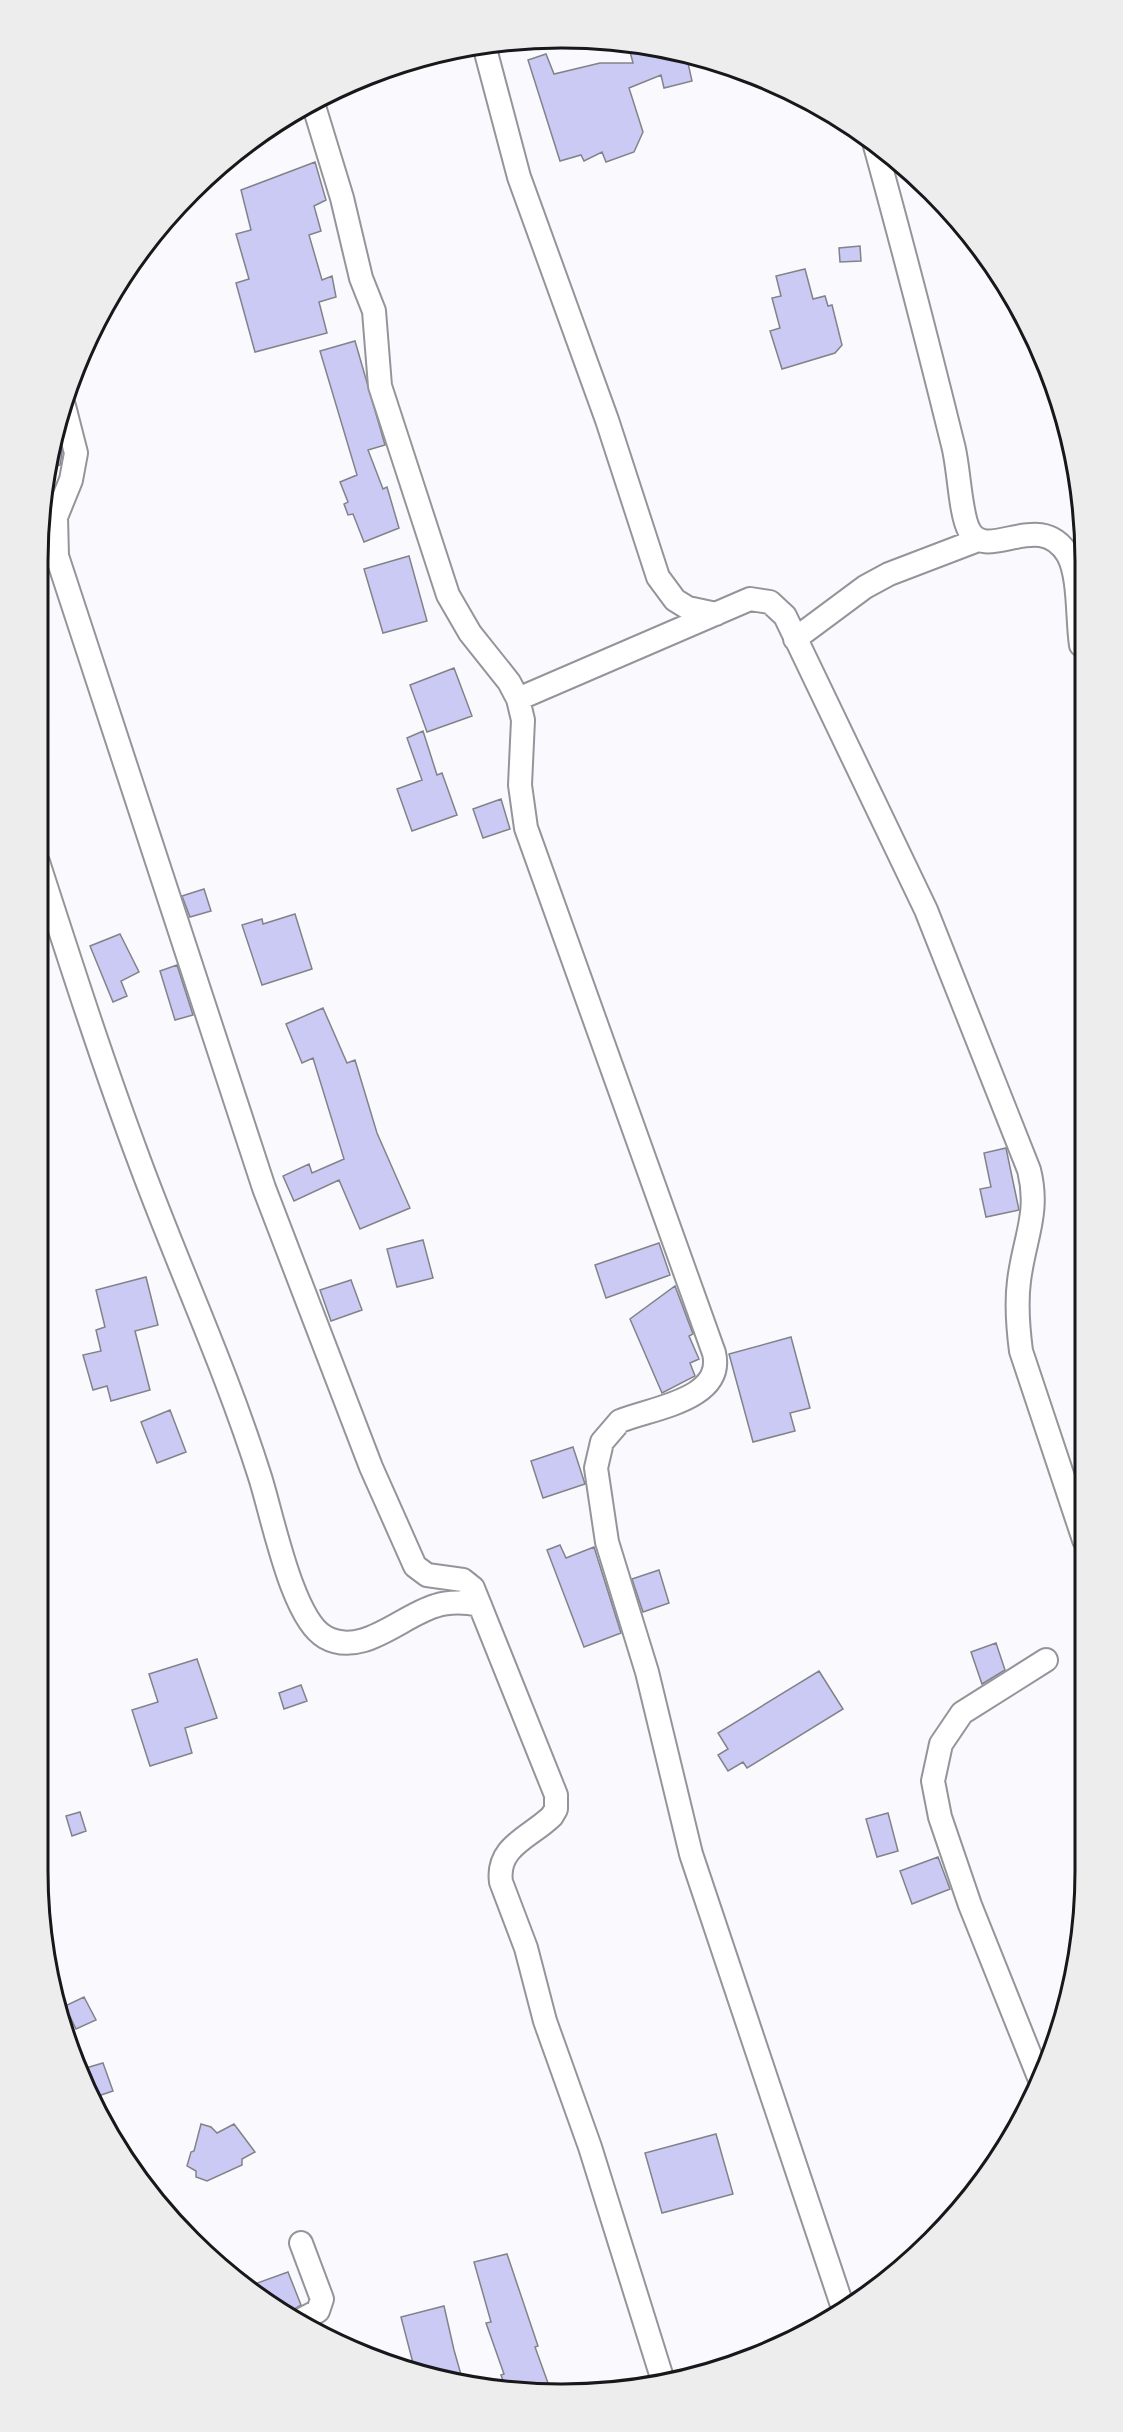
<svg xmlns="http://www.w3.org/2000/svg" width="1123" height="2432" font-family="'Times New Roman',serif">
<rect width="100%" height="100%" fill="#f9f9fe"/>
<path fill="#cbcaf4" stroke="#828289" stroke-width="1.5" d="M 628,44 L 663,48 L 686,54 L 692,81 L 664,88 L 661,75 L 629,88 L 643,132 L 634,152 L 606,162 L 602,152 L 584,161 L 581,155 L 560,161 L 528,60 L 546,54 L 554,74 L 600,63 L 633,63 Z
M 315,162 L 326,200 L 314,206 L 321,231 L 309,235 L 322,280 L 332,276 L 336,297 L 319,302 L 327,333 L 255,352 L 236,283 L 249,279 L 236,234 L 251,230 L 241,190 Z
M 860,246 L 861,261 L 840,262 L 839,248 Z
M 805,269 L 813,299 L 825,296 L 828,306 L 832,305 L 842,345 L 835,353 L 782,369 L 770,331 L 780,328 L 772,298 L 781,296 L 776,276 Z
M 355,341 L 385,445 L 368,450 L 383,489 L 387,487 L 399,528 L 364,542 L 353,514 L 348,515 L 344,504 L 348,502 L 340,482 L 357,475 L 320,351 Z
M 56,430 L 62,453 L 60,465 L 47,469 Z
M 409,556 L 427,621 L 383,633 L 364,569 Z
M 454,668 L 472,716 L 427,732 L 410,685 Z
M 423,731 L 437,775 L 442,773 L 457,815 L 412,831 L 397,789 L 422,780 L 407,738 Z
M 501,799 L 510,829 L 483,838 L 473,809 Z
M 204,889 L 211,911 L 190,917 L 182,896 Z
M 295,914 L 312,969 L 262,985 L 242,925 L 262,919 L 263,924 Z
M 120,934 L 139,972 L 121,981 L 127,996 L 113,1002 L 90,946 Z
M 177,965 L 193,1015 L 175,1020 L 160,971 Z
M 323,1008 L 347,1063 L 355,1060 L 377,1133 L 410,1208 L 360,1229 L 339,1180 L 294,1201 L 283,1176 L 309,1164 L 312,1173 L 344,1159 L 313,1058 L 302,1063 L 286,1024 Z
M 1006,1148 L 1019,1210 L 986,1217 L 980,1189 L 991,1187 L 984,1153 Z
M 423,1240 L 433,1278 L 397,1287 L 387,1249 Z
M 659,1243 L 670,1275 L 606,1298 L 595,1265 Z
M 146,1277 L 158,1325 L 135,1331 L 150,1390 L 111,1401 L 107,1386 L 93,1390 L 83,1355 L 101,1351 L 96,1330 L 105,1327 L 96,1290 Z
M 351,1280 L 362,1310 L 331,1321 L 320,1290 Z
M 675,1286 L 693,1334 L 689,1336 L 699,1359 L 690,1363 L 695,1376 L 662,1393 L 630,1319 Z
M 791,1337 L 810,1408 L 790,1413 L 795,1431 L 753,1442 L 729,1354 Z
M 170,1410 L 186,1452 L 157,1463 L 141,1422 Z
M 573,1447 L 585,1484 L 543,1498 L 531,1461 Z
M 560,1545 L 566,1558 L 594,1547 L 621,1633 L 584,1647 L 547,1550 Z
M 659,1570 L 669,1603 L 643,1612 L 632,1579 Z
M 996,1643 L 1005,1670 L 982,1684 L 971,1652 Z
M 197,1659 L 217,1718 L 185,1728 L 192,1753 L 150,1766 L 132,1710 L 158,1702 L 149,1674 Z
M 819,1671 L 843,1709 L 747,1768 L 743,1762 L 728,1771 L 718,1755 L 728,1749 L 718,1733 Z
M 301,1685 L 307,1701 L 284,1709 L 279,1693 Z
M 80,1812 L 86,1831 L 72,1836 L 66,1816 Z
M 888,1813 L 898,1851 L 877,1857 L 866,1819 Z
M 938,1857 L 950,1889 L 912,1904 L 900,1871 Z
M 84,1997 L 96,2020 L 76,2029 L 65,2006 Z
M 103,2063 L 113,2091 L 92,2098 L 79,2070 Z
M 201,2124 L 211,2127 L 217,2133 L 234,2124 L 255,2152 L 242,2159 L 242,2165 L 207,2181 L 196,2177 L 196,2171 L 187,2166 L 191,2152 L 194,2151 Z
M 716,2134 L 733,2194 L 662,2213 L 645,2153 Z
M 507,2254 L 538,2346 L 535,2347 L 552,2394 L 506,2389 L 501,2375 L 504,2374 L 486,2323 L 491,2322 L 474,2262 Z
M 288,2272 L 301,2305 L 287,2314 L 252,2285 Z
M 444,2306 L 454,2350 L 464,2385 L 414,2367 L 401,2317 Z"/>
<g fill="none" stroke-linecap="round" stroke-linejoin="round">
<g stroke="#94949b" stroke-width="26">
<path id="street" d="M 484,45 L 519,177 L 607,420 L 658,577 L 675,600 L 688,608 L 716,614
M 313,103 L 342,198 L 361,278 L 374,311 L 380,386 L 448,595 L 470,633 L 509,682 L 518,699 L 523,720 L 520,785 L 526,828 L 714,1353 C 725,1400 652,1408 620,1421 L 602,1442 L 596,1468 L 607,1542 L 647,1672 L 691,1854 L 843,2308
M 874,142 C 902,243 928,344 953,445 C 959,467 960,514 969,530 C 986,564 1040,507 1068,555 C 1080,577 1077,620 1081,645
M 64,406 L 76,453 L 71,480 L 56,517 L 57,556 L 264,1188 L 371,1467 L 415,1566 L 427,1575 L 463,1580 L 473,1588 L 556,1795 L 556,1809 L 552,1816 C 531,1837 496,1846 501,1882 L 526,1948 L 545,2021 L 590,2147 L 664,2384
M 795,639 L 865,587 L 889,574 L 978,540
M 518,699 L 750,599 L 770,602 L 785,616 L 926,910 L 1029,1170 C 1040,1213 1024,1239 1019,1281 C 1016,1304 1018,1328 1021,1351 L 1084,1540
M 38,862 C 70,961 102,1061 139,1160 C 178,1266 226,1369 260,1477 C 272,1514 292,1619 325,1637 C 362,1658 401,1616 435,1606 C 450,1601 465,1602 480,1605
M 1040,2080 L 970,1905 L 940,1817 L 933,1781 L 941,1744 L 962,1713 L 1046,1660
M 297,2322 L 318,2311 L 322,2299 L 301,2243"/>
</g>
<use href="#street" stroke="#fff" stroke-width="22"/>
</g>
<path d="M0 0H1123V2432H0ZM561 48H562A513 513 0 0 1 1075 561V1871A513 513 0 0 1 562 2384H561A513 513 0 0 1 48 1871V561A513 513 0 0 1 561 48Z" fill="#ededed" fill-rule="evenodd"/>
<path fill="none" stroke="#18181b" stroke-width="3" d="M561 48H562A513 513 0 0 1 1075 561V1871A513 513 0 0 1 562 2384H561A513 513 0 0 1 48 1871V561A513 513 0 0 1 561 48Z"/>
</svg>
